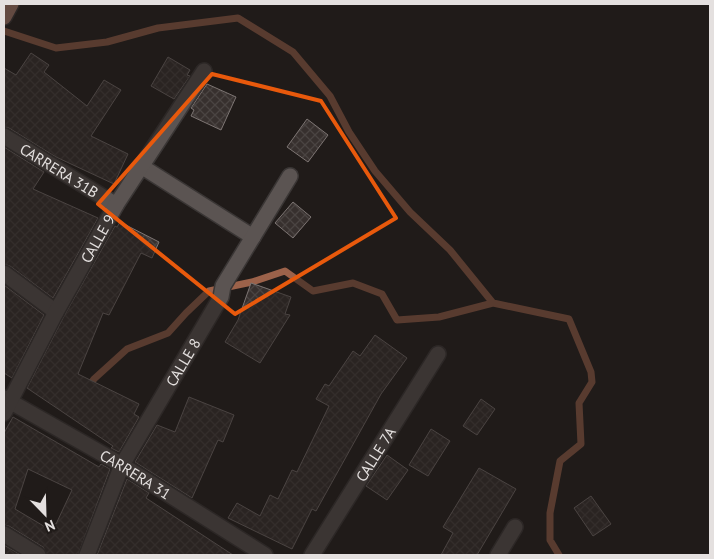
<svg xmlns="http://www.w3.org/2000/svg" width="714" height="559" font-family="'PT Sans',sans-serif">
<defs>
<pattern id="building-cross-hatch" width="8" height="8" patternUnits="userSpaceOnUse" patternTransform="scale(1.25)"><rect width="8" height="8" fill="#37302e"/><path d="M0 0l8 8M0 8l8-8" fill="none" stroke="#4a4442"/></pattern>
</defs>
<rect width="100%" height="100%" fill="#201b19"/>
<g fill="none" stroke-linecap="round" stroke-linejoin="round">
<path stroke="#9c624a" stroke-width="7" d="M 4,31 L 56,48 L 107,42 L 158,28 L 238,18 L 293,52 L 330,96 L 349,132 L 375,171 L 410,212 L 450,250 L 493,303 L 569,319 L 591,372 L 592,382 L 579,403 L 581,444 L 560,461 L 550,513 L 550,540 L 559,555
M 87,389 L 94,379 L 127,349 L 168,333 L 186,313 L 209,291 L 252,282 L 285,271 L 313,291 L 353,283 L 382,294 L 397,320 L 439,317 L 493,303"/>
</g>
<path fill="url(#building-cross-hatch)" stroke="#7c7472" fill-rule="evenodd" d="M 31,53 L 49,65 L 44,72 L 87,106 L 104,80 L 121,90 L 91,136 L 128,154 L 114,184 L 56,157 L 9,128 L 4,127 L 4,68 L 16,75 Z
M 168,57 L 190,70 L 187,75 L 190,76 L 174,99 L 151,86 Z
M 207,84 L 236,97 L 221,130 L 191,116 L 194,110 L 191,108 Z
M 307,119 L 328,135 L 308,162 L 287,147 Z
M 4,147 L 44,172 L 33,189 L 98,218 L 53,298 L 10,266 L 4,264 Z
M 293,202 L 311,217 L 293,238 L 275,223 Z
M 120,222 L 159,242 L 152,258 L 141,253 L 109,315 L 103,313 L 78,374 L 139,404 L 134,414 L 139,417 L 119,452 L 111,448 L 113,446 L 27,388 L 64,316 L 115,226 L 117,227 Z
M 251,283 L 291,297 L 285,314 L 290,315 L 260,363 L 225,342 L 238,320 Z
M 4,285 L 44,315 L 12,378 L 4,373 Z
M 375,335 L 407,358 L 381,394 L 316,511 L 312,509 L 292,549 L 228,518 L 237,503 L 260,516 L 270,495 L 278,499 L 292,470 L 297,472 L 329,406 L 316,399 L 325,384 L 329,386 L 353,351 L 360,356 Z
M 189,397 L 234,415 L 223,442 L 218,440 L 192,498 L 135,462 L 157,425 L 175,432 Z
M 481,399 L 495,409 L 477,435 L 463,426 Z
M 13,417 L 99,467 L 101,464 L 110,469 L 78,555 L 47,555 L 43,547 L 9,526 L 4,525 L 4,433 ZM 28,469 L 72,490 L 56,524 L 50,521 L 47,528 L 15,509 Z
M 431,429 L 450,441 L 428,476 L 409,465 Z
M 387,455 L 408,470 L 387,500 L 366,486 Z
M 479,468 L 516,489 L 477,555 L 441,555 L 453,533 L 443,527 Z
M 127,479 L 149,493 L 146,498 L 233,555 L 97,555 Z
M 591,496 L 611,524 L 593,536 L 574,508 Z
M 4,545 L 21,555 L 4,555 Z"/>
<g fill="none" stroke-linecap="round" stroke-linejoin="round">
<g stroke="#3a3635" stroke-width="18">
<g id="minor">
<path id="s1" d="M 4,136 L 116,205"/>
<path d="M 141,166 L 253,237"/>
<path d="M 4,273 L 56,312"/>
<path id="s2" d="M 4,398 L 122,465 L 265,555"/>
<path id="s3" d="M 4,413 L 56,312 L 116,205 L 204,71"/>
<path d="M 4,534 L 38,555"/>
<path id="s4" d="M 87,555 L 122,465 L 221,297 L 223,286 L 290,176"/>
<path id="s5" d="M 312,555 L 438,354"/>
<path d="M 498,555 L 515,527"/>
</g>
</g>
<g stroke="#3a3635" stroke-width="18">
<path id="major" d="M 4,17 L 11,4"/>
</g>
<use href="#minor" stroke="#5b5452" stroke-width="15"/>
<use href="#major" stroke="#b38372" stroke-width="15"/>
</g>
<path d="M0 0H714V559H0ZM 212,74 L 321,101 L 396,218 L 235,314 L 98,204 Z" fill="#201b19" fill-opacity=".55" fill-rule="evenodd"/>
<path fill="none" stroke="#e8590c" stroke-width="4" stroke-linejoin="round" d="M 212,74 L 321,101 L 396,218 L 235,314 L 98,204 Z"/>
<g text-anchor="middle" dominant-baseline="central" stroke-width="5" stroke-linejoin="round" paint-order="stroke">
<g font-size="15" fill="#e4e0df" stroke="#201b19">
<text stroke="none"><textPath href="#s1" startOffset="65">CARRERA 31B</textPath></text>
<text stroke="none"><textPath href="#s3" startOffset="198">CALLE 9</textPath></text>
<text stroke="none"><textPath href="#s4" startOffset="216">CALLE 8</textPath></text>
<text stroke="none"><textPath href="#s5" startOffset="119">CALLE 7A</textPath></text>
<text stroke="none"><textPath href="#s2" startOffset="152">CARRERA 31</textPath></text>
</g>
</g>
<rect width="714" height="559" fill="none" stroke="#e4e0df" stroke-width="10"/>
<g transform="translate(45 514) rotate(157)" stroke="#201b19" stroke-width="4" paint-order="stroke">
<path d="M0-4L9 19L0 12L-9 19Z" fill="#e4e0df"/>
<text y="-8" font-size="14" font-weight="bold" text-anchor="middle" fill="#e4e0df">N</text>
</g>
</svg>
